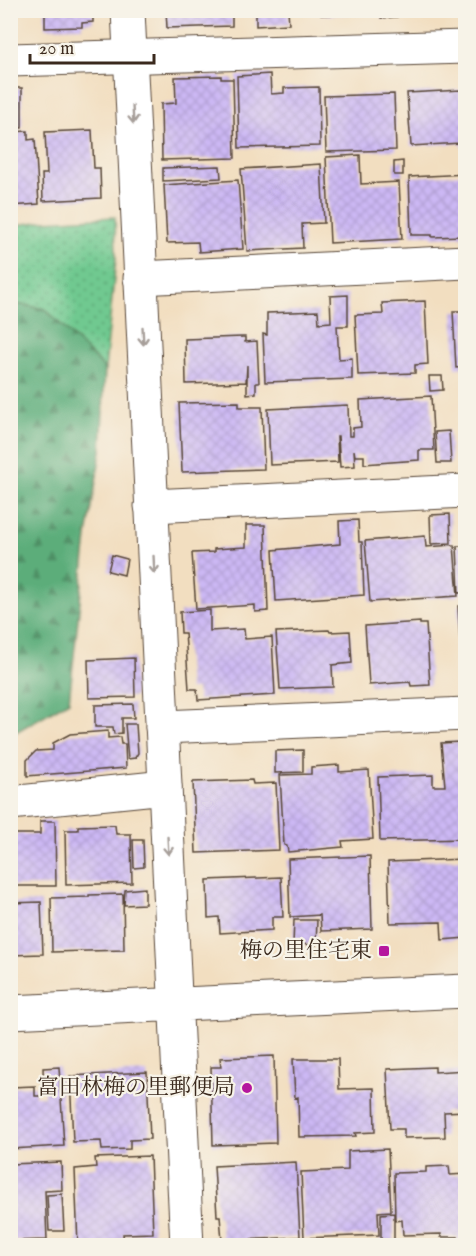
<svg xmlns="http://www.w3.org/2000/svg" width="476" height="1256" font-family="'IM FELL English','Noto Serif JP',serif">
<defs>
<pattern id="green-dots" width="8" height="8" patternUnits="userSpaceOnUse" patternTransform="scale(1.5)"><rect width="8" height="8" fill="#70c990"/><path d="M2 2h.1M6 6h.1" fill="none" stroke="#5da375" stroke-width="1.8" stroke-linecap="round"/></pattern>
<pattern id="forest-firs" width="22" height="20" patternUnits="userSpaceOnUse" patternTransform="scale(1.5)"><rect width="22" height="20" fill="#5cad7a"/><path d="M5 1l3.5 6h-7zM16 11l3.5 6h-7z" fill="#4d8d63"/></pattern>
<pattern id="building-cross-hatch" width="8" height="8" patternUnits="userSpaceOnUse" patternTransform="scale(1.5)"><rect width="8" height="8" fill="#ccb8f4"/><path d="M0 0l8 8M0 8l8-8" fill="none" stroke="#b09ed1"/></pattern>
</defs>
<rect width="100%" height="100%" fill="#f7f3e8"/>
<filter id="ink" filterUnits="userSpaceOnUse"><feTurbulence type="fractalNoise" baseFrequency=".0167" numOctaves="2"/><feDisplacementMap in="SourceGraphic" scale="12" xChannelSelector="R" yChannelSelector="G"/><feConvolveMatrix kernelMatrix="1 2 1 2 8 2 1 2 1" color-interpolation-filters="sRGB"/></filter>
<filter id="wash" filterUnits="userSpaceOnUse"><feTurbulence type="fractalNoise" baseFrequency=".008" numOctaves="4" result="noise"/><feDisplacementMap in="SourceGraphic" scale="24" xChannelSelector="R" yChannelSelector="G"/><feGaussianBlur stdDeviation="1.35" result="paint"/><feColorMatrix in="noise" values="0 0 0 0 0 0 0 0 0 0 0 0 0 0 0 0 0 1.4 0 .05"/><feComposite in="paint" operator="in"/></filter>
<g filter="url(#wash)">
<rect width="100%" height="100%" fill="#f2dec0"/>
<path fill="url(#green-dots)" stroke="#567a57" stroke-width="1.5" d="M 115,217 L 116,258 L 105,369 L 45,309 L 11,303 L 11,226 L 44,221 Z"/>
<path fill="url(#forest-firs)" stroke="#4c6c4c" stroke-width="1.5" d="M 11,303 L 45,309 L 105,369 L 101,451 L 87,537 L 69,701 L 11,735 Z"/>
<g id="blocks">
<path fill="url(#building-cross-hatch)" d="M 45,10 L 93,10 L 93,22 L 82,23 L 82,27 L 45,28 Z
M 166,10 L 232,10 L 232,26 L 167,28 Z
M 256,10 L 288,10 L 289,24 L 256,26 Z
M 321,10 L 397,10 L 397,17 L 381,18 L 381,13 L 321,15 Z
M 270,74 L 271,94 L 284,93 L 284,88 L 319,87 L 320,146 L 239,148 L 237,76 Z
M 221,76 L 221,79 L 233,79 L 235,158 L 162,160 L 161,104 L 176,103 L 175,77 Z
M 10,88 L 22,88 L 22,128 L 10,128 Z
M 461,90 L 463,111 L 466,111 L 466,146 L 461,147 L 461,143 L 411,146 L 407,93 Z
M 394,94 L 396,150 L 326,152 L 324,96 Z
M 92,130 L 94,168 L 100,168 L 101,198 L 43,201 L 42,174 L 47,174 L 45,132 Z
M 28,131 L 28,140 L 35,139 L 39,204 L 10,206 L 10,132 Z
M 360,155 L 361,184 L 399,182 L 402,239 L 330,243 L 326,157 Z
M 403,161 L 403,175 L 394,175 L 394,162 Z
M 321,164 L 324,223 L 302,224 L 303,248 L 247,251 L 241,169 Z
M 220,166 L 221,178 L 163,181 L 163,168 Z
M 466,174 L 466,232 L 463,232 L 464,236 L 432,237 L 432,235 L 411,235 L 409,177 Z
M 238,180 L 243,249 L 199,252 L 198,242 L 167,243 L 164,185 Z
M 348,295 L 348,326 L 337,326 L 339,359 L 352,358 L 352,379 L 265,382 L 263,334 L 267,335 L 267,313 L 318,311 L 319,323 L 331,322 L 330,296 Z
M 425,301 L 428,364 L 415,365 L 415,373 L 358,375 L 355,315 L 383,314 L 382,303 Z
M 453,311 L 466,311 L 466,367 L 456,368 Z
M 243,337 L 245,337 L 245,342 L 257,341 L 259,383 L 256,383 L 256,393 L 247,394 L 247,365 L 246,382 L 186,384 L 185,339 Z
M 429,376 L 442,376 L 443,390 L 430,391 Z
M 431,396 L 434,450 L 419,450 L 419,460 L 364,464 L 364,456 L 355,456 L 354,450 L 355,466 L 340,467 L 338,436 L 337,436 L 338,462 L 270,465 L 268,409 L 348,405 L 349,436 L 353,436 L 353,428 L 361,427 L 360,400 Z
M 239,402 L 239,407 L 262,407 L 264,469 L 182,472 L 179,403 Z
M 449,431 L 451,463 L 437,463 L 435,432 Z
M 450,514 L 451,543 L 431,544 L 430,515 Z
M 358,520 L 359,542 L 362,542 L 364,595 L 276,601 L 273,550 L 340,544 L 339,521 Z
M 246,525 L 265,525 L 268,611 L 255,612 L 255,605 L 196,609 L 192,553 L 214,552 L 214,549 L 246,547 Z
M 425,536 L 426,547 L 454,545 L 458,596 L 370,602 L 365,541 Z
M 457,546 L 466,546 L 466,593 L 459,593 Z
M 112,555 L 127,559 L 124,575 L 108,571 Z
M 466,605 L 466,682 L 462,683 L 458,606 Z
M 210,610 L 210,631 L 244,629 L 245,639 L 272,637 L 275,695 L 198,700 L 197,689 L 189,689 L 185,633 L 181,633 L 180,612 Z
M 420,622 L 420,624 L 426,624 L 430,685 L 411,686 L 410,682 L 369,685 L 365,626 Z
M 329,630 L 330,632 L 350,631 L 352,663 L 332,665 L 333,687 L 280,689 L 276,632 Z
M 134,658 L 135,697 L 89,698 L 88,660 Z
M 133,704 L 134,718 L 122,718 L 122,733 L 114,734 L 113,727 L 95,727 L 95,705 Z
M 125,724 L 136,724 L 138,753 L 135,758 L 128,759 Z
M 108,731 L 108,738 L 120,737 L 121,744 L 125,744 L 126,768 L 27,776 L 27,760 L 36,751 L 53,750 L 53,743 L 70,734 Z
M 460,742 L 465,839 L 380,841 L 378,777 L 433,775 L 433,786 L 445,786 L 441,743 Z
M 303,750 L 303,772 L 275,773 L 275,751 Z
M 339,765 L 339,772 L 369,770 L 373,839 L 342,841 L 343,847 L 288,852 L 287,846 L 284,845 L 280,775 L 311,774 L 311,767 Z
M 252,780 L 253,784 L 276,783 L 279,850 L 196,853 L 193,782 Z
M 40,821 L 55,821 L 56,886 L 10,886 L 10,834 L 40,834 Z
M 115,825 L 116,834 L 131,834 L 132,883 L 66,885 L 65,830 L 78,830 L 78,826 Z
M 133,840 L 143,840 L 144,867 L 134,868 Z
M 370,856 L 372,929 L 321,931 L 320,915 L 290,917 L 288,859 Z
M 464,859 L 466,938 L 442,940 L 441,922 L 390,923 L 388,862 Z
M 281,877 L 283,917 L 272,917 L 272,930 L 220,933 L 219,917 L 208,918 L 207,880 Z
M 145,888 L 145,904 L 124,905 L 125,890 Z
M 123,894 L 124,950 L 52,952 L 51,898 L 89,897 L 89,895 Z
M 41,902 L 43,954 L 10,955 L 10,903 Z
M 294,920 L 317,920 L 316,945 L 293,944 Z
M 274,1056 L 276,1143 L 213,1145 L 211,1067 L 221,1067 L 220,1058 Z
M 293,1059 L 338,1059 L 339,1089 L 374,1088 L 375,1132 L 355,1133 L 356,1136 L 299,1137 L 298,1097 L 295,1098 Z
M 59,1067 L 64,1146 L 10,1149 L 10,1087 L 35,1086 L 35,1096 L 44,1096 L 43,1068 Z
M 435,1067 L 435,1072 L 466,1070 L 466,1111 L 444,1112 L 445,1137 L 404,1138 L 404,1129 L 390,1129 L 387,1069 Z
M 147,1072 L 150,1139 L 130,1140 L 130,1149 L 102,1150 L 101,1141 L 73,1142 L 70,1076 Z
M 388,1149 L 391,1211 L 378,1212 L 379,1235 L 304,1238 L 301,1172 L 348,1170 L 348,1151 Z
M 150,1156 L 153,1233 L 123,1234 L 124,1246 L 78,1246 L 75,1169 L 96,1167 L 95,1158 Z
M 61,1162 L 62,1190 L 45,1191 L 47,1240 L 10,1241 L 10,1164 Z
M 296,1162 L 300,1237 L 222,1241 L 220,1216 L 217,1216 L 214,1166 Z
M 449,1166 L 450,1175 L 466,1174 L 466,1242 L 458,1242 L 458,1237 L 441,1237 L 441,1234 L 403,1235 L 402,1220 L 395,1221 L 394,1173 L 426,1172 L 426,1167 Z
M 62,1194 L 64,1231 L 49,1231 L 47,1195 Z
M 394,1213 L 394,1245 L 381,1246 L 381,1214 Z"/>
</g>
</g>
<g filter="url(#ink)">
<use href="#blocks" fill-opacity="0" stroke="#564536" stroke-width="1.5"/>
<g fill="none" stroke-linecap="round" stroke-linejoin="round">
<g stroke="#564536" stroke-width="35">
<path id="minor" d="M 10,60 L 466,47
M 140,278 L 466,262
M 151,506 L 466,491
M 162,727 L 466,714
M 10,803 L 165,787"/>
</g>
<g stroke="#564536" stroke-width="35">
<path id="tertiary" d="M 128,10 L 187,1246
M 10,1012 L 466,991"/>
</g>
<use href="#minor" stroke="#fff" stroke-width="33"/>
<use href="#tertiary" stroke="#fff" stroke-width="33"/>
</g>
<defs><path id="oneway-shaft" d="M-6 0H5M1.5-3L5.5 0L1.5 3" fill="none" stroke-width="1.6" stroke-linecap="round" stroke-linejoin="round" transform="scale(1.5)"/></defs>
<g stroke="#a79f9a">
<use href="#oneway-shaft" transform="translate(133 115) rotate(87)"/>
<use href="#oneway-shaft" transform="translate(143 336) rotate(87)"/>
<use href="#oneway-shaft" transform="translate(154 565) rotate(87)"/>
<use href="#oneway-shaft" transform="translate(168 846) rotate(87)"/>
</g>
</g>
<g fill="#b5179e" stroke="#f7f3e8" stroke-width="2">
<rect x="378" y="945" width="12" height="12" rx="3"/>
<circle cx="247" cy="1088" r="6"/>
</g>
<g text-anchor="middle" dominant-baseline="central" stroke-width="4.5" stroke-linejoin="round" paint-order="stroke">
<g font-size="22" fill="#3b2a1e" stroke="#f7f3e8" text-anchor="end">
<text x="372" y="951">梅の里住宅東</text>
<text x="235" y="1088">富田林梅の里郵便局</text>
</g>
</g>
<rect width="476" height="1256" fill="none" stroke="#f7f3e8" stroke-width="36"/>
<path d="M30 54v9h124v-9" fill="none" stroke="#3b2a1e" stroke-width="3"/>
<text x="39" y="54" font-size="18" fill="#3b2a1e" stroke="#f7f3e8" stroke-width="4.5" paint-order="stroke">20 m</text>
</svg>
